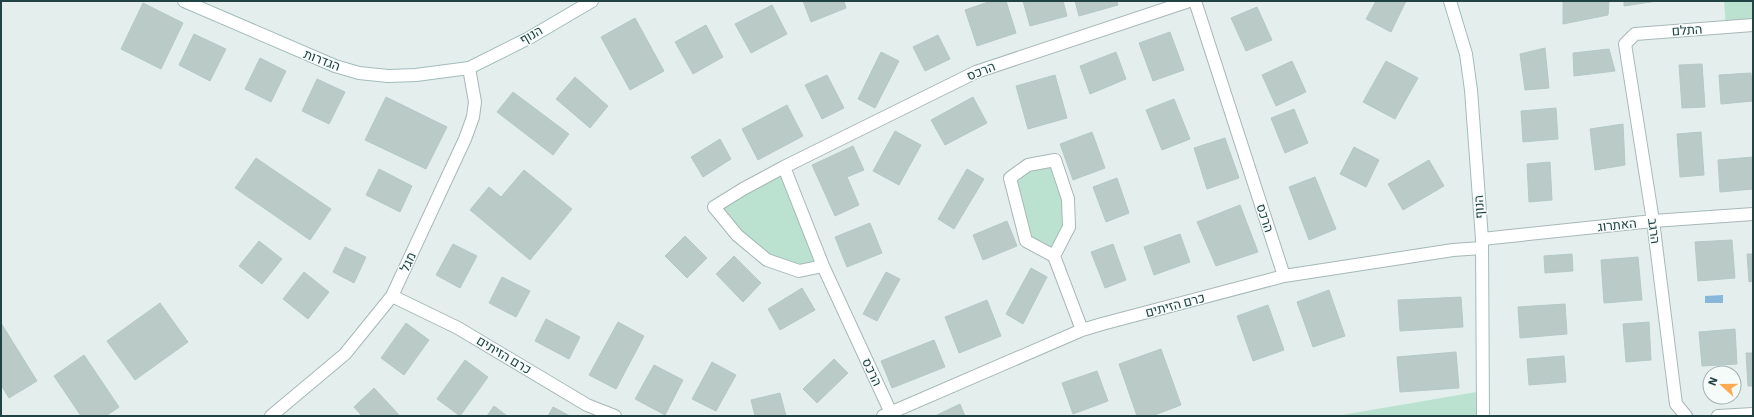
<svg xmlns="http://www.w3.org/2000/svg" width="1754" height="417" font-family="'IBM Plex Sans',Heebo,sans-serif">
<rect width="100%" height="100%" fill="#e4efed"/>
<path fill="#bbe2d0" d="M 1724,1 L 1753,1 L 1753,25 L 1726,27 Z
M 1055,160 L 1069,227 L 1054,256 L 1026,241 L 1010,178 Z
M 784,167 L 823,266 L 799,271 L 767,260 L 714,207 Z
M 1482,391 L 1483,416 L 1336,416 Z"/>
<path fill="#87b7d9" d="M 1723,295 L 1723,303 L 1705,303 L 1705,296 Z"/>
<path fill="#b9cac7" stroke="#b5c9c6" d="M 803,1 L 844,1 L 846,8 L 811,22 Z
M 991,1 L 1006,1 L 1016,33 L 977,46 L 965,10 Z
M 1023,1 L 1063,1 L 1067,16 L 1030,26 Z
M 1075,1 L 1117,1 L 1118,5 L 1079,16 Z
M 1376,1 L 1406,1 L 1391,32 L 1366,19 Z
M 1563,1 L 1609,1 L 1608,15 L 1563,24 Z
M 1624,1 L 1657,1 L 1624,6 Z
M 143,3 L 183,23 L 161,69 L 121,49 Z
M 772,5 L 787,34 L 751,53 L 735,24 Z
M 1257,7 L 1272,40 L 1246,51 L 1231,18 Z
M 635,18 L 664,71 L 630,90 L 601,37 Z
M 706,25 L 723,57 L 693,74 L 675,42 Z
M 1170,32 L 1184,70 L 1153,81 L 1139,43 Z
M 194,34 L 226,49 L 210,81 L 179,65 Z
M 938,35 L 950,59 L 925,71 L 913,47 Z
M 1545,48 L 1549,88 L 1525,90 L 1520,54 Z
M 1609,49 L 1615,71 L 1574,76 L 1573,53 Z
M 881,52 L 899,61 L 875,108 L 858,99 Z
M 1116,52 L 1126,79 L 1090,94 L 1080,66 Z
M 260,58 L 286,71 L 271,102 L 245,89 Z
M 1292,61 L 1306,92 L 1276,106 L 1262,75 Z
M 1386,61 L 1418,78 L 1395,119 L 1363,102 Z
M 1702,64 L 1705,107 L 1682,108 L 1679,65 Z
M 1751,73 L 1753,101 L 1721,104 L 1719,75 Z
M 827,75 L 844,108 L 822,119 L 805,85 Z
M 1055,75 L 1067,118 L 1028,129 L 1016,86 Z
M 575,77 L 608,106 L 590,128 L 556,99 Z
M 317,79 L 345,92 L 329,124 L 302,111 Z
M 513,92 L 569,134 L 553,155 L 497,112 Z
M 386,97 L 447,127 L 426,169 L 365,140 Z
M 973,97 L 987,123 L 945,145 L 931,120 Z
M 1174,99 L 1190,139 L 1162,150 L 1146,110 Z
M 787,105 L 803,136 L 758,160 L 742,129 Z
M 1556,108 L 1558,139 L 1523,142 L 1521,111 Z
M 1294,109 L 1308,143 L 1285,153 L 1271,118 Z
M 1623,124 L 1625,165 L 1595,170 L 1590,129 Z
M 895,131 L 921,145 L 899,185 L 873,171 Z
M 1092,132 L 1105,168 L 1073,180 L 1060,144 Z
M 1701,132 L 1704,175 L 1680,177 L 1677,134 Z
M 1225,138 L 1239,178 L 1207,189 L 1194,148 Z
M 720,139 L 731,159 L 703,177 L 691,157 Z
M 853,146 L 864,170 L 847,177 L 859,205 L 835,216 L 812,165 Z
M 1354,147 L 1379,160 L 1366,187 L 1340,174 Z
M 1753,157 L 1753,189 L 1720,192 L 1718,160 Z
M 256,158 L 331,209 L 310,240 L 235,188 Z
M 1429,160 L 1444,186 L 1403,210 L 1388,184 Z
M 1550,162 L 1552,200 L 1529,202 L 1527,164 Z
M 379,169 L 412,186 L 400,212 L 366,195 Z
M 967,169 L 984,179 L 954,229 L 938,219 Z
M 524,170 L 572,209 L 530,260 L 470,210 L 489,187 L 501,197 Z
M 1315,177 L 1336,229 L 1309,240 L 1289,187 Z
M 1117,178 L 1129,213 L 1106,222 L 1093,187 Z
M 1240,205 L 1258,252 L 1216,266 L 1197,222 Z
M 1007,221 L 1017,246 L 983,260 L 973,235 Z
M 870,223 L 882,253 L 847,267 L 835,237 Z
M 1180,234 L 1190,262 L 1154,275 L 1144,247 Z
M 685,236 L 707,258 L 687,278 L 665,256 Z
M 1732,240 L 1735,278 L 1698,281 L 1695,242 Z
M 259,241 L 282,259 L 262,284 L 239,266 Z
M 453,244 L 477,256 L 460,288 L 436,275 Z
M 1113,244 L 1126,280 L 1105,288 L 1091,252 Z
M 345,247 L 366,257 L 354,283 L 333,272 Z
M 1572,254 L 1573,271 L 1545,273 L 1544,256 Z
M 1747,254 L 1753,254 L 1753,281 L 1749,282 Z
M 734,256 L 761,283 L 743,302 L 716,274 Z
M 1638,257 L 1642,300 L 1604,303 L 1601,260 Z
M 1031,268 L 1047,277 L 1023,324 L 1006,314 Z
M 304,272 L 329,292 L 308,319 L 283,299 Z
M 886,272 L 900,279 L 877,321 L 863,314 Z
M 502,277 L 530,291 L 516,317 L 489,303 Z
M 802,288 L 815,310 L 780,330 L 768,309 Z
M 1329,290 L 1345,336 L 1313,347 L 1297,302 Z
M 1461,297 L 1463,327 L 1400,331 L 1398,300 Z
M 987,300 L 1001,336 L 959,353 L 945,317 Z
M 160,303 L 188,342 L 135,380 L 107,341 Z
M 1565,304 L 1567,334 L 1520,338 L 1518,307 Z
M 1268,305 L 1284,350 L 1253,361 L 1237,316 Z
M 546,319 L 580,337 L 569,359 L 535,341 Z
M 618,322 L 644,336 L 616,389 L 589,375 Z
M 1649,322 L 1651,360 L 1626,362 L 1623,324 Z
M 1,323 L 37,381 L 9,398 L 1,385 Z
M 406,323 L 429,340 L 404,375 L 381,358 Z
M 1735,329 L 1737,364 L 1702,366 L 1699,332 Z
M 934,340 L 945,367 L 892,388 L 881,361 Z
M 1161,349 L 1181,405 L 1152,416 L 1137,416 L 1119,364 Z
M 1456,352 L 1459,388 L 1400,392 L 1397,357 Z
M 1746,353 L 1753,353 L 1753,386 L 1748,386 Z
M 84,355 L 119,407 L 106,416 L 81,416 L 54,376 Z
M 1564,356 L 1566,382 L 1529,385 L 1527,359 Z
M 834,359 L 848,373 L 817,403 L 803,389 Z
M 465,360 L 488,377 L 460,416 L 437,399 Z
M 712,362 L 736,375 L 716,411 L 692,399 Z
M 654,365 L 683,380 L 665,415 L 635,399 Z
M 1097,371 L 1108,401 L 1073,414 L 1062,383 Z
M 374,388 L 400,416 L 362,416 L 354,407 Z
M 780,393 L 786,416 L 755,416 L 751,400 Z
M 960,404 L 965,416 L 935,416 Z
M 494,406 L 507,416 L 487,416 Z
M 553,407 L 570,416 L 548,416 Z"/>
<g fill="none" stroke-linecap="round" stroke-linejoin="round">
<g stroke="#a6b8b7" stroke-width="14">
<path id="street" d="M 1195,1 L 1284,276
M 784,167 L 743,189 L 714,207 L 737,235 L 767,260 L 799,271 L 823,266
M 1482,239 L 1653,221 L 1753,214
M 1054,256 L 1026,241 L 1010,178 L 1028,165 L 1055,160 L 1068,199 L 1069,227 L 1054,256 L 1082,330
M 392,296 L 458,328 L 587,405 L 615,416
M 891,413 L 823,266 L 784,167 L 976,72 L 1189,1
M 271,416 L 345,354 L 392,296 L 465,139 L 473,117 L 475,102 L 469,68
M 883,416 L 1082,330 L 1102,324 L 1284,276 L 1453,250 L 1482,248
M 1686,416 L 1676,404 L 1653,221 L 1625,44 L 1635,34 L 1753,25
M 1718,416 L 1753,414"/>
</g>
<g stroke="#a1bcba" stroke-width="14">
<path id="secondary" d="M 184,1 L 335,66 L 359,73 L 388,76 L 416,75 L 469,68 L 529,38 L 592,1
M 1450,1 L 1466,54 L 1471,90 L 1482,239 L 1483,416"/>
</g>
<use href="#street" stroke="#fff" stroke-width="12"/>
<use href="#secondary" stroke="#fff" stroke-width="12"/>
</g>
<g text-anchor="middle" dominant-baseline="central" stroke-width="3" stroke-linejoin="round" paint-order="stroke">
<g font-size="13" fill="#214343" stroke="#f5fbf9">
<text transform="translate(1687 30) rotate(-4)">התלם</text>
<text transform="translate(531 35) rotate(-30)">הנוף</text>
<text transform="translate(322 60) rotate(21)">הגדרות</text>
<text transform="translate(981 71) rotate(-22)">הרכס</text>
<text transform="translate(1479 207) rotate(-94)">הנוף</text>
<text transform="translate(1265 218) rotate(72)">הרכס</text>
<text transform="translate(1617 225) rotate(-6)">האתרוג</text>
<text transform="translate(1654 231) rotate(83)">הרגב</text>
<text transform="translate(408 262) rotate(-65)">מגל</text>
<text transform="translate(1175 305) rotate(-15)">כרם הזיתים</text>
<text transform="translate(504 355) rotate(31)">כרם הזיתים</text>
<text transform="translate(872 372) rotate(65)">הרכס</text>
</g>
</g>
<rect width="1754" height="417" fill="none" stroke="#214343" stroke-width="4"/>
<g transform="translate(1722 385) rotate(291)"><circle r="19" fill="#f5fbf9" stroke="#a0b1b0"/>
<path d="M0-3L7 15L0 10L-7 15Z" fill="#ffaa52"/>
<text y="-6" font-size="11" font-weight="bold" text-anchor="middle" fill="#214343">N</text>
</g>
</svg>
